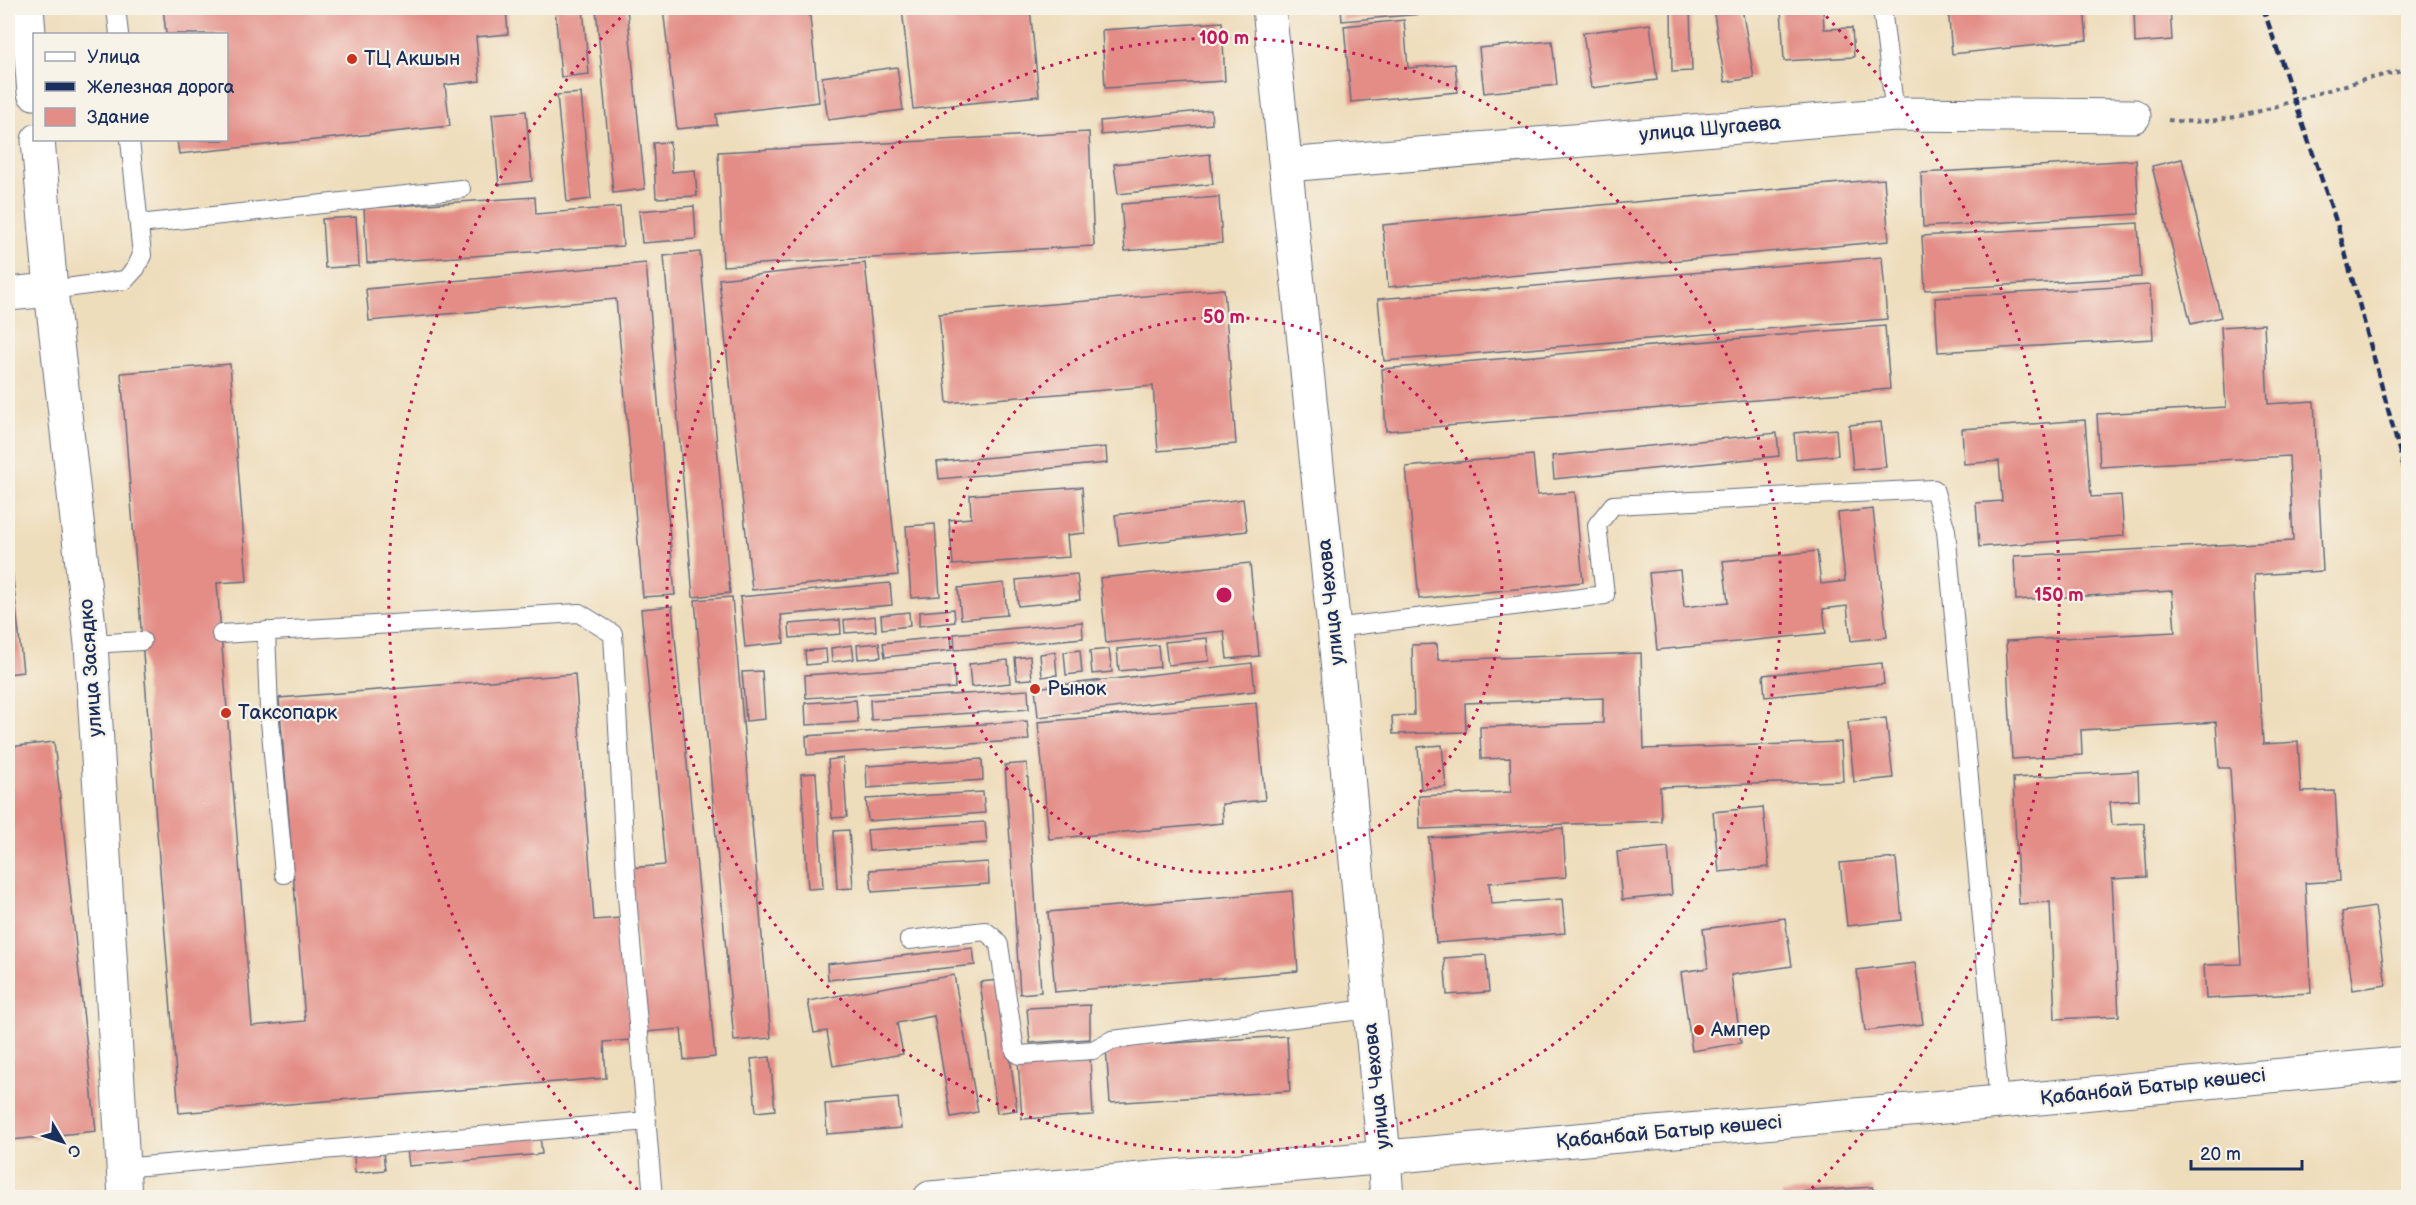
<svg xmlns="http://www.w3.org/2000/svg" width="2416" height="1205" font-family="'Balsamiq Sans',sans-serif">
<rect width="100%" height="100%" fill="#f7f3e8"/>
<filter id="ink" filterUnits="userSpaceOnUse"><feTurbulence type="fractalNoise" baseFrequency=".0167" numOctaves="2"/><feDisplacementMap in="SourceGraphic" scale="12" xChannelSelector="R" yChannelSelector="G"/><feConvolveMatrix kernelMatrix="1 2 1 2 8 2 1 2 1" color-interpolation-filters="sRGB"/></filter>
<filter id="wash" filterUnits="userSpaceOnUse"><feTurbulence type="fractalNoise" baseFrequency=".008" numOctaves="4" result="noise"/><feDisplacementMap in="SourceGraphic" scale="24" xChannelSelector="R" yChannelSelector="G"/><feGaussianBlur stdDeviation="1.35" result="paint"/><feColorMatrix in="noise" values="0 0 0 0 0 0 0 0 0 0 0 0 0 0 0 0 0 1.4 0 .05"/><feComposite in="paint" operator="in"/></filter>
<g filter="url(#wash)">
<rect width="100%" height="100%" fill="#edb"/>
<g id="blocks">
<path fill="#e38d86" d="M 163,8 L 506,8 L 508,34 L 476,37 L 480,81 L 445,85 L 450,126 L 179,154 L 177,140 L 226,140 L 226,34 L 166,34 Z
M 555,8 L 583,8 L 589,74 L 561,77 Z
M 596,8 L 627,8 L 645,189 L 613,193 Z
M 663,8 L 809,8 L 819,102 L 716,114 L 717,125 L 677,129 Z
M 902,8 L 1030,8 L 1039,96 L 913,109 Z
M 1341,8 L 1479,8 L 1479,9 L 1342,21 Z
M 1671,8 L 1690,8 L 1692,71 L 1672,72 Z
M 1713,8 L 1742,8 L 1754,78 L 1725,82 Z
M 1781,8 L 1823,8 L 1824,29 L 1852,28 L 1854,57 L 1784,61 Z
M 1948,8 L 2084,8 L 2087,40 L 1952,54 Z
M 2134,8 L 2170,8 L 2172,40 L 2135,43 Z
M 1404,20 L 1408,68 L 1455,64 L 1458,92 L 1351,102 L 1344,26 Z
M 1222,22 L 1225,81 L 1105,88 L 1102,30 Z
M 1650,24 L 1657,80 L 1591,88 L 1583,33 Z
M 1552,41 L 1557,85 L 1484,93 L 1479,48 Z
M 897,67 L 903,110 L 828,120 L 822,77 Z
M 581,93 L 591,199 L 567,202 L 557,95 Z
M 1211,110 L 1212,124 L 1101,135 L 1100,121 Z
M 526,111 L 532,181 L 499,185 L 492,114 Z
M 1089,132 L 1094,246 L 723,266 L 718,152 Z
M 670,142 L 672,172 L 695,170 L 697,196 L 656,198 L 653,143 Z
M 1210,154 L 1213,184 L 1118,194 L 1114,164 Z
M 2182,159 L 2221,317 L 2191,324 L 2152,166 Z
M 2136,160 L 2139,214 L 1923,227 L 1921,173 Z
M 1884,179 L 1889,241 L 1388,287 L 1383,225 Z
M 535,197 L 536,214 L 620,207 L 623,246 L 367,263 L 364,208 Z
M 1219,197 L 1222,243 L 1125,251 L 1121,204 Z
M 694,206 L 696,239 L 642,243 L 639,211 Z
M 356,217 L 359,266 L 325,268 L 322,219 Z
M 2138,223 L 2141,277 L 1925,290 L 1922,236 Z
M 700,252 L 730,593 L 693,597 L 664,256 Z
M 1882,257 L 1887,319 L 1384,361 L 1378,299 Z
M 646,263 L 675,595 L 643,597 L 616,299 L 369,321 L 366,289 Z
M 865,263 L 898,575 L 752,590 L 719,279 Z
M 2150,285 L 2153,339 L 1938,352 L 1935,298 Z
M 1224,289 L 1236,444 L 1158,451 L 1153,386 L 947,403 L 939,314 Z
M 2264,324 L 2268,404 L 2314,401 L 2323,571 L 2254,575 L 2263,744 L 2298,742 L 2301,792 L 2335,791 L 2340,881 L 2305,883 L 2311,993 L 2206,999 L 2204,965 L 2241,964 L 2230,768 L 2219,768 L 2216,722 L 2081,730 L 2082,755 L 2012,759 L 2006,641 L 2175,632 L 2172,591 L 2016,600 L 2014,556 L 2293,541 L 2289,456 L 2100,467 L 2097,414 L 2226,407 L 2221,327 Z
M 1885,326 L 1890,389 L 1386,431 L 1382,369 Z
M 230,364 L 247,581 L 217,583 L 252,1026 L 305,1021 L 279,698 L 575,674 L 594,920 L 621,918 L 631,1040 L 604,1042 L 606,1078 L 179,1113 L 121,373 Z
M 2085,420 L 2091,497 L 2121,495 L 2124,536 L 1979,547 L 1976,503 L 2002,501 L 1999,461 L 1964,464 L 1962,429 Z
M 1881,422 L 1886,467 L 1853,470 L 1849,425 Z
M 1836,429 L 1838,455 L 1796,459 L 1794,433 Z
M 1777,433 L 1779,456 L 1554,479 L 1552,456 Z
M 1106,447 L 1107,463 L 939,479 L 937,462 Z
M 1533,455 L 1537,495 L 1575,492 L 1583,582 L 1419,599 L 1406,467 Z
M 1082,487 L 1085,533 L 1067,535 L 1069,557 L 953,565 L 949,520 L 971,518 L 970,495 Z
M 1243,499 L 1247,531 L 1119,546 L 1115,515 Z
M 1873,509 L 1887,637 L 1851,641 L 1847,606 L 1823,609 L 1826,633 L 1657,650 L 1649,573 L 1680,570 L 1684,607 L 1728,602 L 1723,561 L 1817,551 L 1821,584 L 1845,581 L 1838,513 Z
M 935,524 L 940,596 L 911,598 L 906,526 Z
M 8,532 L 23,672 L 8,674 Z
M 1250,563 L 1259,656 L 1227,659 L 1224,631 L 1106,643 L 1100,578 Z
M 1077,574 L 1080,600 L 1018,606 L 1016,580 Z
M 890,583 L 892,605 L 781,615 L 784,643 L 745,647 L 740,597 Z
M 1004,583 L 1007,615 L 961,619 L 958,588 Z
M 732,597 L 771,1038 L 734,1041 L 695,600 Z
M 672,606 L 715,1057 L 684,1060 L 681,1029 L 646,1032 L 630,868 L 665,865 L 641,609 Z
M 954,609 L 955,622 L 919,626 L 919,612 Z
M 909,612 L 910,626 L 882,629 L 881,615 Z
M 875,616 L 876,631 L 845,633 L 844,620 Z
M 840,620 L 841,634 L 790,638 L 789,624 Z
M 1082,622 L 1083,638 L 955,650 L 954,634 Z
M 951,636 L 952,650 L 885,657 L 883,643 Z
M 1207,638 L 1209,661 L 1168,665 L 1165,642 Z
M 879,643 L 881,657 L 858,659 L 857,645 Z
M 1437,644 L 1438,660 L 1641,653 L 1644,749 L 1841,742 L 1843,781 L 1660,787 L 1661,821 L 1420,829 L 1419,796 L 1511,792 L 1510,758 L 1481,759 L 1480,727 L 1603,723 L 1603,698 L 1465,703 L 1466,732 L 1393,734 L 1392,716 L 1414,715 L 1412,645 Z
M 852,645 L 854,659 L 832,662 L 831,648 Z
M 1158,645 L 1160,667 L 1119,671 L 1117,649 Z
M 826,649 L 827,663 L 806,665 L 805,651 Z
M 1109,649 L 1112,672 L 1092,674 L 1090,651 Z
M 1080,650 L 1082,673 L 1066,675 L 1064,652 Z
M 1055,652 L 1057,675 L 1042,677 L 1040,654 Z
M 1030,656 L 1032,679 L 1017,680 L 1015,658 Z
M 1008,660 L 1010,683 L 971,687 L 969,664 Z
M 1252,663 L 1255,691 L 1038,717 L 1035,688 Z
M 1882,663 L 1884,684 L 1765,697 L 1763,675 Z
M 954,665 L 955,688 L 806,698 L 805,675 Z
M 762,671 L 765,719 L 746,721 L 742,672 Z
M 1028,690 L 1029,709 L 871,720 L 870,700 Z
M 856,700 L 858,722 L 806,725 L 805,703 Z
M 1256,703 L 1265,800 L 1222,804 L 1223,823 L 1049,839 L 1038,722 Z
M 1886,718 L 1893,778 L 1854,782 L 1848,722 Z
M 1027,721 L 1029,740 L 807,755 L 806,736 Z
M 54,742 L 96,1131 L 12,1140 L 8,1097 L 8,747 Z
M 1442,745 L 1446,787 L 1421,789 L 1418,747 Z
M 843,758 L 847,817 L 832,818 L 828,760 Z
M 982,759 L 983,780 L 867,788 L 866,766 Z
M 1027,763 L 1041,992 L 1020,994 L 1005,765 Z
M 2138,771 L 2139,800 L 2110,802 L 2112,825 L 2144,823 L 2147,877 L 2112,879 L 2119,1016 L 2055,1019 L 2050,902 L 2019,904 L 2013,778 Z
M 816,773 L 823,888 L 808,889 L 801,774 Z
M 983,792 L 985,813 L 868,821 L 866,799 Z
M 1763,807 L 1769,867 L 1719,872 L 1713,812 Z
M 985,822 L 987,843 L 869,851 L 867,830 Z
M 1563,828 L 1566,877 L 1489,883 L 1491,904 L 1562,899 L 1565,933 L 1436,943 L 1429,838 Z
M 849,830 L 853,888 L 837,889 L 834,831 Z
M 1668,847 L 1672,895 L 1622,900 L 1617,852 Z
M 1896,858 L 1902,920 L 1847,926 L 1840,863 Z
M 988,862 L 989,884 L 872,892 L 870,870 Z
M 1292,891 L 1298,971 L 1055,992 L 1048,912 Z
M 2375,907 L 2386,985 L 2353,990 L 2342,912 Z
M 1785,918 L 1792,966 L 1731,975 L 1741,1043 L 1692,1051 L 1681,972 L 1708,968 L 1703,929 Z
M 973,948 L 975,965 L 828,980 L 827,964 Z
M 1486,955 L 1489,992 L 1447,995 L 1444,958 Z
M 1915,963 L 1923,1024 L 1865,1031 L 1857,970 Z
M 954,975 L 978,1112 L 951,1117 L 934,1016 L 897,1023 L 903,1054 L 833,1066 L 827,1031 L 814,1033 L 808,1001 Z
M 1000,980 L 1017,1110 L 997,1113 L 980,982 Z
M 1090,1005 L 1090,1039 L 1030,1043 L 1027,1008 Z
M 1287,1036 L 1290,1091 L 1110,1103 L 1106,1047 Z
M 1090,1056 L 1093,1115 L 1022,1119 L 1018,1061 Z
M 770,1057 L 775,1110 L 756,1112 L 751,1059 Z
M 898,1098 L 901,1128 L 827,1134 L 825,1104 Z
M 540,1136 L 542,1154 L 409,1166 L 407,1149 Z
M 383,1152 L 385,1170 L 355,1173 L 354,1155 Z
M 1873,1187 L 1874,1198 L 1782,1198 L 1782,1193 Z"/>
</g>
</g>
<g filter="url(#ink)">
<use href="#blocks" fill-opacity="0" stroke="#656c7f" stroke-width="1.5"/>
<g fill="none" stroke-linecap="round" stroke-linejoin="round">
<g stroke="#656c7f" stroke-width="20">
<path id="service" d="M 116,8 L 119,34
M 1882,8 L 1895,114
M 139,224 L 461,189
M 51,290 L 125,280 L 136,268 L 142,255 L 130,140
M 1334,628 L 1605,595 L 1597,525 L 1613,505 L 1934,489 L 1946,530 L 1999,1102
M 266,631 L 269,710 L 284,874
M 221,634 L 579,613 L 613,634 L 627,896 L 653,1198
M 91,644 L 142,641
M 909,940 L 985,931 L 995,939 L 999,945 L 1015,1051 L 1019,1055 L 1093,1050 L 1112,1040 L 1369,1009
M 122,1168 L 647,1121"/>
</g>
<g stroke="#656c7f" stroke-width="35">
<path id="minor" d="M 27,8 L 34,93
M 1269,8 L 1334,628 L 1384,1157
M 38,140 L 51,290 L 91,644 L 125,1198
M 1286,165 L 1895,114 L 2134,116
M 8,294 L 51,290"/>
</g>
<g stroke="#656c7f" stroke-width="35">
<path id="tertiary" d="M 1384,1157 L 1387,1198"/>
</g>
<g stroke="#656c7f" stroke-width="35">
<path id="secondary" d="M 930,1198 L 1999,1102 L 2408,1063"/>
</g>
<path stroke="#656c7f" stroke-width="4" stroke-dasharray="4.5 4.5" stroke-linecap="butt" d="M 2168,120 C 2212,126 2252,114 2293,101 C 2331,89 2370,77 2408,70"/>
<use href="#service" stroke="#fff" stroke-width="18"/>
<use href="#minor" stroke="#fff" stroke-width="33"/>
<use href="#tertiary" stroke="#fff" stroke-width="33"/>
<use href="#secondary" stroke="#fff" stroke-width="33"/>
<path stroke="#1b2f5e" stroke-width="4.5" stroke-dasharray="9 4.5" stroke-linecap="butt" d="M 2263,8 L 2338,227 L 2408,482"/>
</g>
</g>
<g fill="none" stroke="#c2185b" stroke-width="3" stroke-dasharray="3 6">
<circle cx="1224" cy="595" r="278"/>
<circle cx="1224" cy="595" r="557"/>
<path d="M644 1196A835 835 0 0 1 628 10M1820 10A835 835 0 0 1 1804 1196"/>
</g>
<g fill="#c8321e" stroke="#f7f3e8" stroke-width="2">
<circle cx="352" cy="59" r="6"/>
<circle cx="1035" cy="689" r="6"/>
<circle cx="226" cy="713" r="6"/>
<circle cx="1699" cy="1030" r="6"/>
</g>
<g text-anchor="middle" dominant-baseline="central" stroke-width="4.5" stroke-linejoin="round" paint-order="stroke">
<g font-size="20" fill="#1b2f5e" stroke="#f7f3e8" text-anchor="start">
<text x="364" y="59">ТЦ Акшын</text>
<text x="1047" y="689">Рынок</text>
<text x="238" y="713">Таксопарк</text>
<text x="1711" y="1030">Ампер</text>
</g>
<g font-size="20" fill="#1b2f5e" stroke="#f7f3e8">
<text transform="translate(1710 129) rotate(-5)">улица Шугаева</text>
<text transform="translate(1331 602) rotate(-96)">улица Чехова</text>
<text transform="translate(91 668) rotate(-94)">улица Засядко</text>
<text transform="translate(1377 1086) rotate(-96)">улица Чехова</text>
<text transform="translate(2153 1087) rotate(-6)">Қабанбай Батыр көшесі</text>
<text transform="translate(1669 1132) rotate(-5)">Қабанбай Батыр көшесі</text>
</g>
</g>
<circle cx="1224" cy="595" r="9" fill="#c2185b" stroke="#f7f3e8" stroke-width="3"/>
<g font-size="18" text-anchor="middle" font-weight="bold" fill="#c2185b" stroke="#f7f3e8" stroke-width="4.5" stroke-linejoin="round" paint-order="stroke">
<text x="1224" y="44">100 m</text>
<text x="1224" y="323">50 m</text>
<text x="2059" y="601">150 m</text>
</g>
<rect width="2416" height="1205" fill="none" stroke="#f7f3e8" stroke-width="30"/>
<rect x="33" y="33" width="195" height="108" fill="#f7f3e8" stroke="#9fa5b1" stroke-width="1.5"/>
<rect x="45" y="52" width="30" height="9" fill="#ffffff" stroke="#9fa5b1" stroke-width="1.5"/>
<text x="87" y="63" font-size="18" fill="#1b2f5e">Улица</text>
<rect x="45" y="82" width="30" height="9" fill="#1b2f5e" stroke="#9fa5b1" stroke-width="1.5"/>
<text x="87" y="93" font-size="18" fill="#1b2f5e">Железная дорога</text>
<rect x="45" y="108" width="30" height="18" fill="#e38d86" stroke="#9fa5b1" stroke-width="1.5"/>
<text x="87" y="123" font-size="18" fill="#1b2f5e">Здание</text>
<g transform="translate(63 1142) rotate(129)" stroke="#f7f3e8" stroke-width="4.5" paint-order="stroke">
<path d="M0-4.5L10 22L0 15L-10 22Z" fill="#1b2f5e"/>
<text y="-9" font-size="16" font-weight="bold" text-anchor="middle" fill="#1b2f5e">С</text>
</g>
<path d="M2191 1160v9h111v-9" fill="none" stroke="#1b2f5e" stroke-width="3"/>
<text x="2200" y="1160" font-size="18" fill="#1b2f5e" stroke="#f7f3e8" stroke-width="4.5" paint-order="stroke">20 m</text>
</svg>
